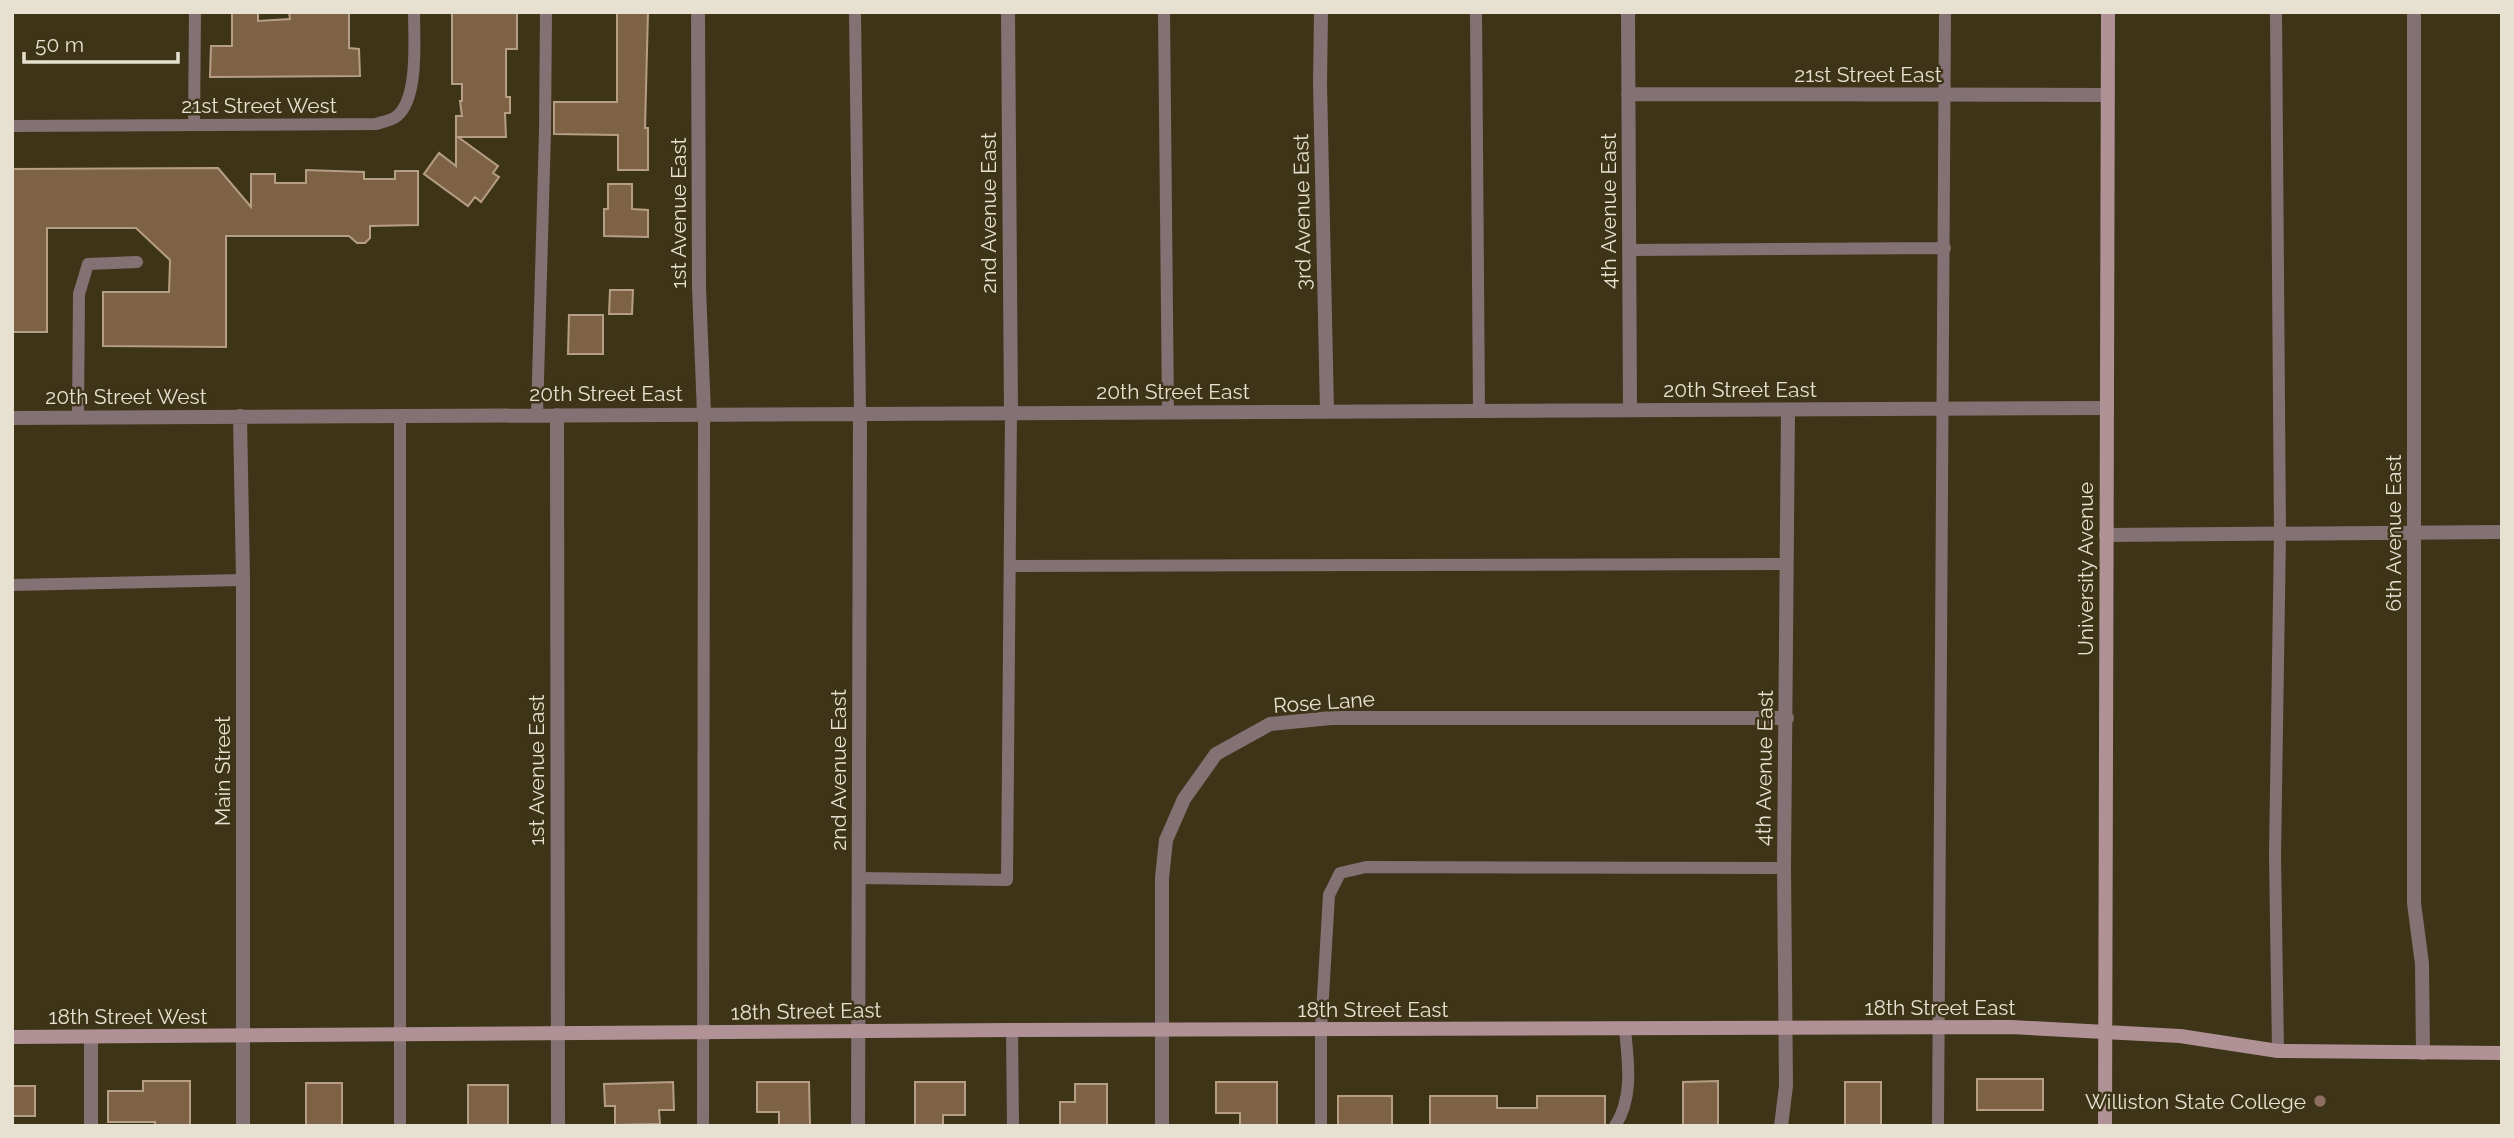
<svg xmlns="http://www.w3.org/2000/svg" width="2514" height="1138" font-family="Raleway,sans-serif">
<rect width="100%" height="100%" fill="#3e3519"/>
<path fill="#7e6245" stroke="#b69e85" stroke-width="2" d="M 232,12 L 258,12 L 258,21 L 290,19 L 289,12 L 349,12 L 349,48 L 359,49 L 360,76 L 210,77 L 211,46 L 232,46 Z
M 452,12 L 517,12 L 517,49 L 506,49 L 506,97 L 510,97 L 510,113 L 505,113 L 506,137 L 458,137 L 498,166 L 493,173 L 499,177 L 481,202 L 475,197 L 468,206 L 424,174 L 439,153 L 456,166 L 456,116 L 462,116 L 460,101 L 462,101 L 462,84 L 452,84 Z
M 617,12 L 648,12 L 645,128 L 648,128 L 648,170 L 618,170 L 618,135 L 554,134 L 554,102 L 617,102 Z
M 218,168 L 251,207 L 251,174 L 275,174 L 275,183 L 306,183 L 306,170 L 364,172 L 364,179 L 395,179 L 395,171 L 418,171 L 418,225 L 370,226 L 370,238 L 365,243 L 357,243 L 349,236 L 226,236 L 226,347 L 103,346 L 103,292 L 169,292 L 170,260 L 136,228 L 47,228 L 47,332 L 12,332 L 12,169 Z
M 608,184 L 632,184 L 632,209 L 648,210 L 648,237 L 604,236 L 604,209 L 608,209 Z
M 610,290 L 633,290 L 632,314 L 609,314 Z
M 569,315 L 603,315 L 603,354 L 568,354 Z
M 1977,1079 L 2043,1079 L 2043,1110 L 1977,1110 Z
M 143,1081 L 190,1081 L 190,1126 L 155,1126 L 155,1122 L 108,1122 L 108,1091 L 143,1091 Z
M 1718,1081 L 1718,1126 L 1683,1126 L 1683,1082 Z
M 673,1082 L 674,1110 L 659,1110 L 660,1124 L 615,1125 L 615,1106 L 605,1106 L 604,1084 Z
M 757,1082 L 809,1082 L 810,1126 L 779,1126 L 779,1112 L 757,1112 Z
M 915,1082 L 965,1082 L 965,1115 L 943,1115 L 943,1126 L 915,1126 Z
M 1216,1082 L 1277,1082 L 1277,1126 L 1240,1126 L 1240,1113 L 1216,1113 Z
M 1845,1082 L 1881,1082 L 1881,1126 L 1845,1126 Z
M 306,1083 L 342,1083 L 342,1126 L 306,1126 Z
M 1075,1084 L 1107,1084 L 1107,1126 L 1060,1126 L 1060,1102 L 1075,1102 Z
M 468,1085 L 508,1085 L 508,1126 L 468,1126 Z
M 12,1086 L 35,1086 L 35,1116 L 12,1116 Z
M 1338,1096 L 1392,1096 L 1392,1125 L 1338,1125 Z
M 1430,1096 L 1497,1096 L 1497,1108 L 1537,1108 L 1537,1096 L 1605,1096 L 1605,1126 L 1430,1126 Z"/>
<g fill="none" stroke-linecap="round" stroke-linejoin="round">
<path stroke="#847174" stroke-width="12" d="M 855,12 L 860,413
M 1164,12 L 1168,412
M 1476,12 L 1479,411
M 2276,12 L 2280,534 L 2275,855 L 2278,1051
M 194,125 L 195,12
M 12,126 L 376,124 C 382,122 393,120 397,116 C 419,98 414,38 414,12
M 1629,250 L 1945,248
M 537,415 L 545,132 L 546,12
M 78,417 L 79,294 L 88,264 L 137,262
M 1011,566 L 1787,564
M 12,585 L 243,580
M 859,878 L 1007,880 L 1011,413
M 1012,1030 L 1013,1126
M 400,1126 L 400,415
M 703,1126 L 704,414
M 1321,1126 L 1321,1030 L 1329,895 L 1340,873 L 1366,867 L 1784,868
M 1615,1126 C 1634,1097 1628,1061 1625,1030
M 1938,1126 L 1945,12"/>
<path stroke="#847174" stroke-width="14" d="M 698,12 L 699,288 L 704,414
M 1008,12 L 1011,413
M 1321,12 L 1320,83 L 1327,411
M 1628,12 L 1630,410
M 2414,12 L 2414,903 L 2422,964 L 2423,1053
M 1628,94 L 2108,95
M 557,415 L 558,1126
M 240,416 L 243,580 L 243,1126
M 12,418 L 2107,408
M 2106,535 L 2502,532
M 91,1038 L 91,1126
M 858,1126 L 860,413
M 1162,1126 L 1162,878 L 1166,840 L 1184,799 L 1216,754 L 1270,724 L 1331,718 L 1787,718
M 1781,1126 L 1786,1086 L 1784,868 L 1788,410"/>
<path stroke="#b09296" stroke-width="14" d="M 12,1037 L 1012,1030 L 2011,1027 L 2180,1036 L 2278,1051 L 2502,1053
M 2105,1126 L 2108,12"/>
</g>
<circle fill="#8d6e63" stroke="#3e3519" stroke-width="2.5" cx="2320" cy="1101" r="7"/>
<g text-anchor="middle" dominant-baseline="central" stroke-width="5" stroke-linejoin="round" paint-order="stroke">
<g font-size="21" fill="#e6e1d0" stroke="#3e3519">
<text x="1868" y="74">21st Street East</text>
<text x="259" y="105">21st Street West</text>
<text transform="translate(1608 211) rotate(-90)">4th Avenue East</text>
<text transform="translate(1302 212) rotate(-91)">3rd Avenue East</text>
<text transform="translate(678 213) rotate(-90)">1st Avenue East</text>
<text transform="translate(988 213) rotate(-90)">2nd Avenue East</text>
<text x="1740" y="389">20th Street East</text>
<text x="1173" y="391">20th Street East</text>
<text x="606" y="393">20th Street East</text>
<text x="126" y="396">20th Street West</text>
<text transform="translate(2393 533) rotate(-90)">6th Avenue East</text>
<text transform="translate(2085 569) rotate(-90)">University Avenue</text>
<text transform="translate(1324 702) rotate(-4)">Rose Lane</text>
<text transform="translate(1764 768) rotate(-89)">4th Avenue East</text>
<text transform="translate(536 770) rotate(-90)">1st Avenue East</text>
<text transform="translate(838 770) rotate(-90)">2nd Avenue East</text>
<text transform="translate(222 771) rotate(-90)">Main Street</text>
<text x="1940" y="1007">18th Street East</text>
<text x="1373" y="1009">18th Street East</text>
<text transform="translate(806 1011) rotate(-1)">18th Street East</text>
<text x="128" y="1016">18th Street West</text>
</g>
<g font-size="21" fill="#e6e1d0" stroke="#3e3519" text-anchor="end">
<text x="2306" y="1101">Williston State College</text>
</g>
</g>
<rect width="2514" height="1138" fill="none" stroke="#e6e1d0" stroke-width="28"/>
<path d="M24 52v10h154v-10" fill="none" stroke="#e6e1d0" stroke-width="3.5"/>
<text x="35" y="52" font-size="21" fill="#e6e1d0" stroke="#3e3519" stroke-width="5" paint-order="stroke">50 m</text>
</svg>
